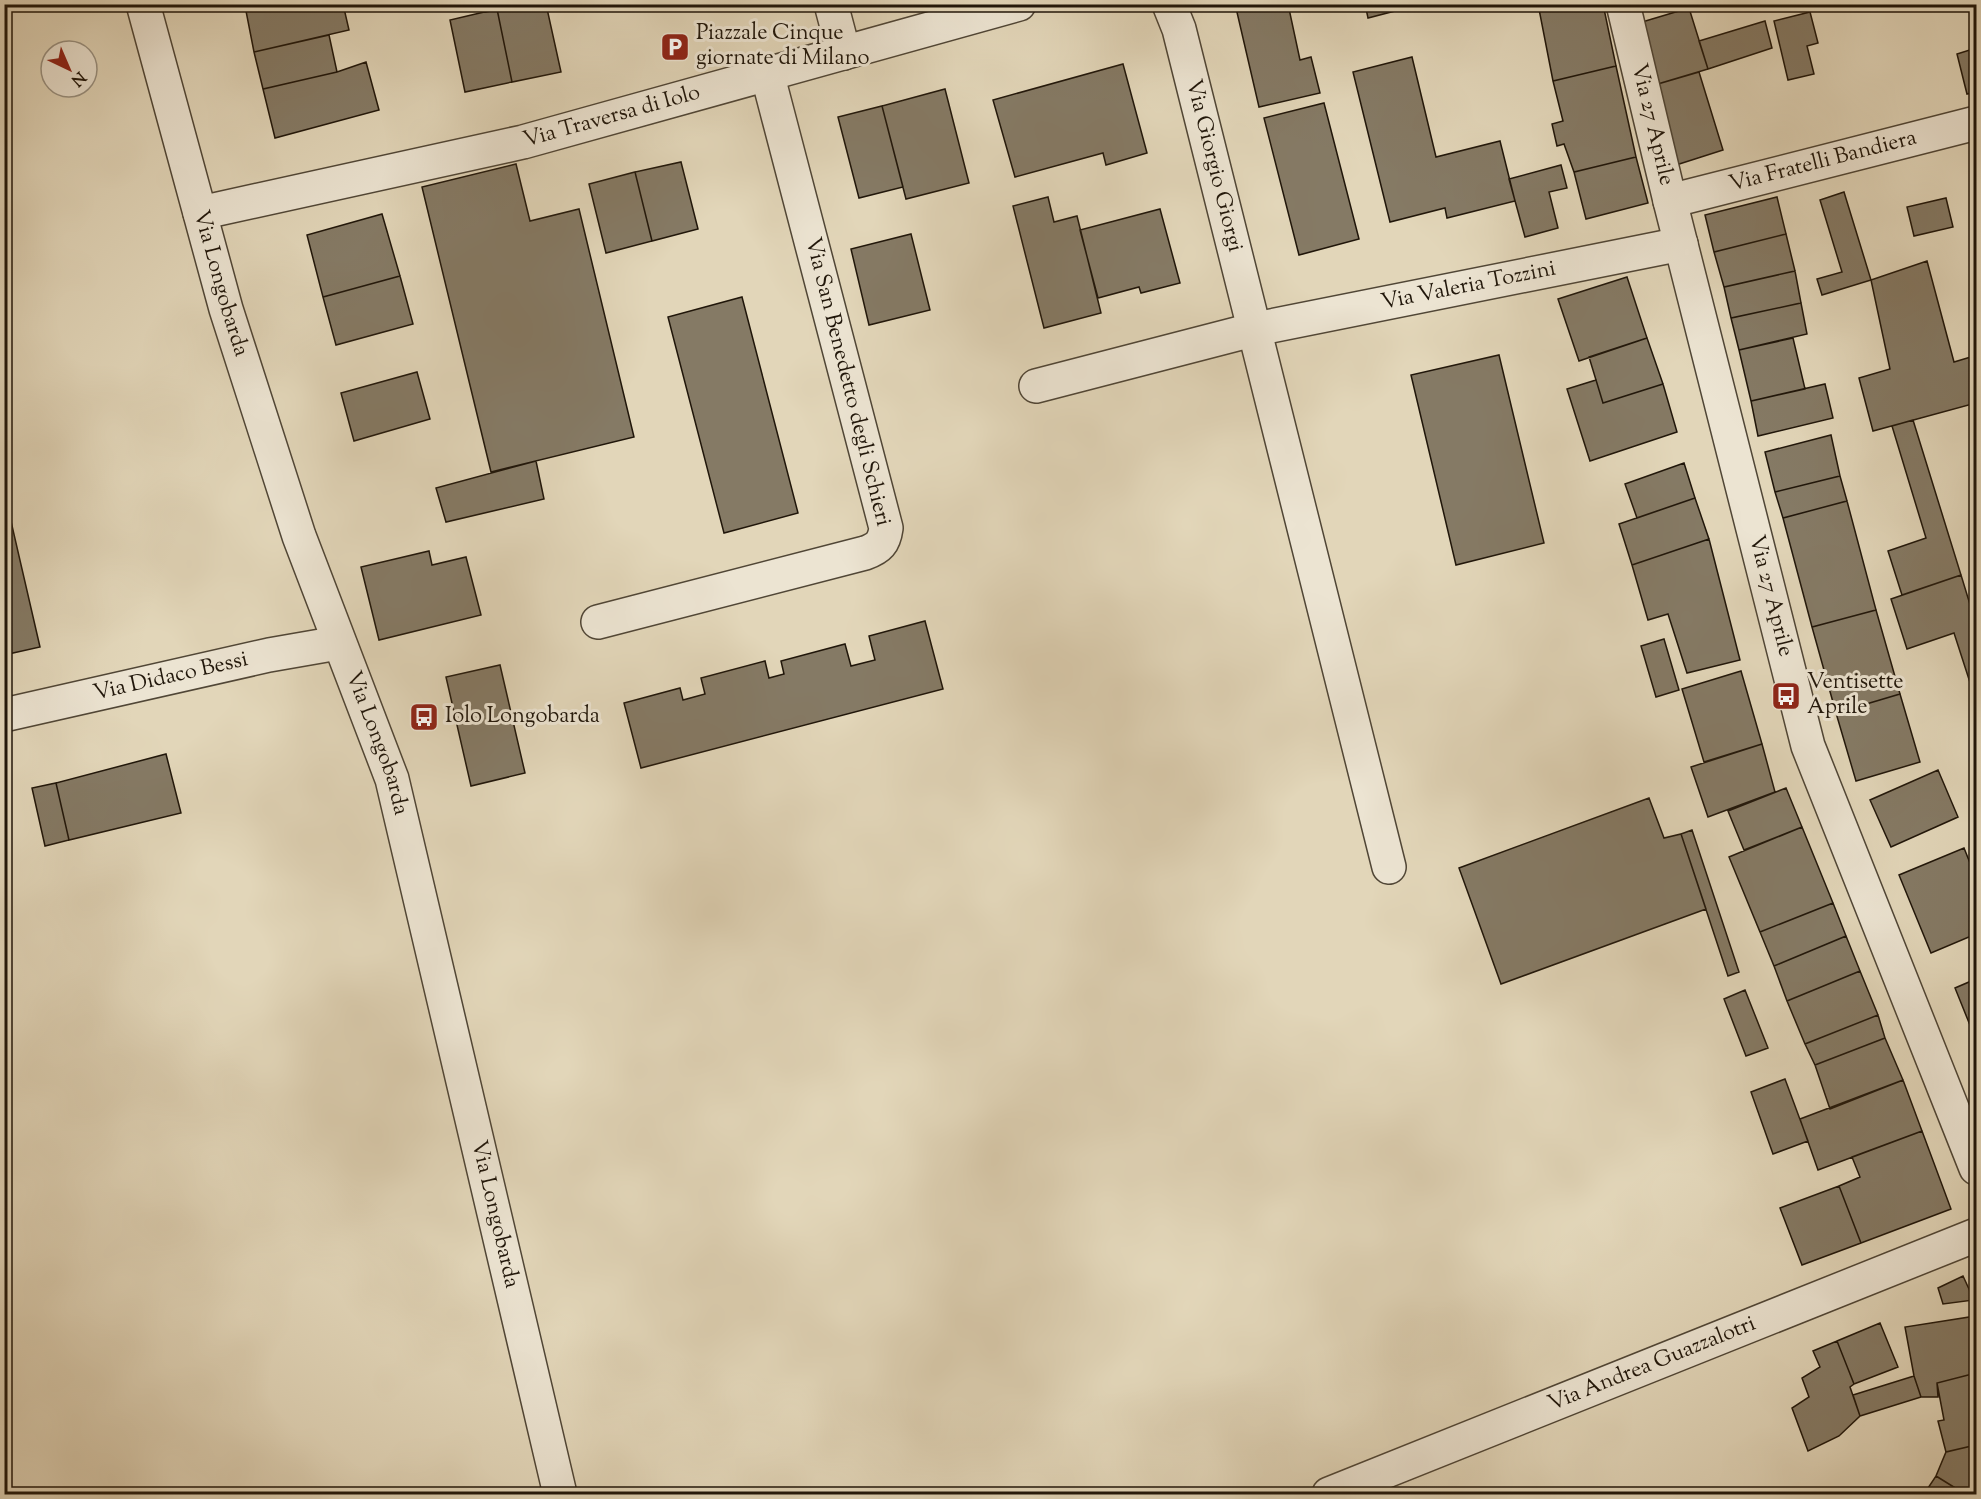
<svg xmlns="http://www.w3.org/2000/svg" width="1981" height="1499" font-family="'Sorts Mill Goudy',serif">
<rect width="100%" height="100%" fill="#e2d6b9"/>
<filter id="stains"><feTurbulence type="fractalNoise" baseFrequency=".00333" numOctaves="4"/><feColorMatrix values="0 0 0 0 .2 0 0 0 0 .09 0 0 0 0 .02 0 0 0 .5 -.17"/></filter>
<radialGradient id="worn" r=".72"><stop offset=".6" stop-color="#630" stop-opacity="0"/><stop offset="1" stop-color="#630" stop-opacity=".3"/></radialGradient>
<path fill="#857a65" stroke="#20160a" stroke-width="1.5" d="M 245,4 L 276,4 L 246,11 Z
M 276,4 L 343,4 L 349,30 L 254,52 L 246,11 Z
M 484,4 L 519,4 L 486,12 Z
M 519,4 L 546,4 L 561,72 L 512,82 L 497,9 Z
M 1249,4 L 1288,4 L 1300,60 L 1311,57 L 1320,93 L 1259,107 L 1236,8 Z
M 1365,4 L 1422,4 L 1368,18 Z
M 1538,4 L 1603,4 L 1616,66 L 1553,81 Z
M 1689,8 L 1708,69 L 1651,86 L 1632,25 Z
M 497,9 L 512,82 L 465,92 L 450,20 Z
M 1810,12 L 1818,43 L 1807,46 L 1814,74 L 1788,80 L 1774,21 Z
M 1765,21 L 1772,48 L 1708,69 L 1699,41 Z
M 329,35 L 337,72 L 263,89 L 254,52 Z
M 1976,48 L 1976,92 L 1967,94 L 1957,54 Z
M 1412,57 L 1436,157 L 1500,141 L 1515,201 L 1447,218 L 1445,208 L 1390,222 L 1353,72 Z
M 366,62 L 379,110 L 275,138 L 263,89 L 337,72 Z
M 1123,64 L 1147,153 L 1106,165 L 1103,153 L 1015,177 L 993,100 Z
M 1616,66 L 1636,157 L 1574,172 L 1564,144 L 1557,146 L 1552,124 L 1563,121 L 1553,81 Z
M 1699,72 L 1723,150 L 1673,166 L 1651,86 Z
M 945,89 L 969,183 L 906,199 L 882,106 Z
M 1324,103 L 1359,239 L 1299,255 L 1264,118 Z
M 882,106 L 903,187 L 859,198 L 838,117 Z
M 1636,157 L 1648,203 L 1586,219 L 1574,172 Z
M 681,162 L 698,229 L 652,241 L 635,172 Z
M 516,164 L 530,221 L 579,209 L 634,437 L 491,472 L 422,187 Z
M 1561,165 L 1567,188 L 1549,192 L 1558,228 L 1525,237 L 1509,179 Z
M 635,172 L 652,241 L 606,253 L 589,184 Z
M 1844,192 L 1871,280 L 1822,295 L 1817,279 L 1842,272 L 1820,200 Z
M 1048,197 L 1054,222 L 1077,216 L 1101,313 L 1044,328 L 1013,206 Z
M 1777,197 L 1786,234 L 1714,252 L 1705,215 Z
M 1946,198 L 1953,227 L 1914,236 L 1907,207 Z
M 1160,209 L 1180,283 L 1141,293 L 1139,287 L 1098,298 L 1080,230 Z
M 382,214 L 400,276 L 323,297 L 307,235 Z
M 911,234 L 930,310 L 869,325 L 851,249 Z
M 1786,234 L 1795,271 L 1724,287 L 1714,252 Z
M 1927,261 L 1954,362 L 1974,356 L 1976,403 L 1873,431 L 1859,378 L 1890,369 L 1871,280 Z
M 1795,271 L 1801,303 L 1731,318 L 1724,287 Z
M 400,276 L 413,324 L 336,345 L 323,297 Z
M 1627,277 L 1647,338 L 1579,361 L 1558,299 Z
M 742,297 L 798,513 L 724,533 L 668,317 Z
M 1801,303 L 1807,334 L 1739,350 L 1731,318 Z
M 1647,338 L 1663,384 L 1603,403 L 1589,357 Z
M 1793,338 L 1805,389 L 1751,401 L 1739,350 Z
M 1499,355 L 1544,543 L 1456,565 L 1411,375 Z
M 417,372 L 430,419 L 354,441 L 341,393 Z
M 1596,380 L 1603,403 L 1663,384 L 1677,432 L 1590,461 L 1567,389 Z
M 1825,384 L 1833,418 L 1758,436 L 1751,401 Z
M 1913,420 L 1961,575 L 1902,595 L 1888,551 L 1926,538 L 1892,426 Z
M 1831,435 L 1840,476 L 1775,492 L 1765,452 Z
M 536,461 L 544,499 L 446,522 L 436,488 Z
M 1684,463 L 1695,498 L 1637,518 L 1625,484 Z
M 1840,476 L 1847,501 L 1783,518 L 1775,492 Z
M 4,491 L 40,647 L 4,655 Z
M 1695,498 L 1709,539 L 1632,565 L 1619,524 Z
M 1847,501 L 1876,610 L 1812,627 L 1783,518 Z
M 1709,539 L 1740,660 L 1687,673 L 1668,614 L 1648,620 L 1632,565 Z
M 429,551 L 432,565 L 466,557 L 481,615 L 379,640 L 361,567 Z
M 1961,575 L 1976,624 L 1976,701 L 1954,633 L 1907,649 L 1891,599 Z
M 1876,610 L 1900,694 L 1836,713 L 1812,627 Z
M 925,621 L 943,689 L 641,768 L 624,703 L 680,688 L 683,700 L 705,694 L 701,678 L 765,661 L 769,678 L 784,674 L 781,661 L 845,644 L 851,666 L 875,660 L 869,636 Z
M 1664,639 L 1679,690 L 1656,697 L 1641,646 Z
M 500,665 L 525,773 L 471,786 L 446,677 Z
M 1741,671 L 1762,744 L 1704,762 L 1682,689 Z
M 1900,694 L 1920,762 L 1856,781 L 1836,713 Z
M 1762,744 L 1775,792 L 1708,817 L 1691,767 Z
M 166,754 L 181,813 L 69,840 L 56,783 Z
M 1938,770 L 1958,817 L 1891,847 L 1870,800 Z
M 56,783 L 69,840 L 45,846 L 32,788 Z
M 1786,788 L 1802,827 L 1744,850 L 1728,811 Z
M 1649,798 L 1664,838 L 1681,834 L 1706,909 L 1501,984 L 1459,868 Z
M 1802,827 L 1833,903 L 1760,932 L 1729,857 Z
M 1692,830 L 1739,972 L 1728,976 L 1681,834 Z
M 1964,848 L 1976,878 L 1976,934 L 1931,953 L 1899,875 Z
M 1833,903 L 1846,936 L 1774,966 L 1760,932 Z
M 1846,936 L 1860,971 L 1787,1001 L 1774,966 Z
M 1860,971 L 1878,1015 L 1805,1044 L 1787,1001 Z
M 1976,979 L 1976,1040 L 1955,988 Z
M 1745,990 L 1768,1048 L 1746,1056 L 1724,999 Z
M 1878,1015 L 1885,1038 L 1815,1065 L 1805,1044 Z
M 1885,1038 L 1903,1080 L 1830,1109 L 1815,1065 Z
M 1785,1079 L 1808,1141 L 1773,1154 L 1751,1092 Z
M 1903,1080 L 1922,1131 L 1818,1170 L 1800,1119 Z
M 1922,1131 L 1951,1209 L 1861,1243 L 1839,1186 L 1860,1177 L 1852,1157 Z
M 1839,1186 L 1861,1243 L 1802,1265 L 1780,1208 Z
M 1963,1276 L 1974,1300 L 1943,1304 L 1938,1288 Z
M 1976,1316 L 1976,1373 L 1937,1383 L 1938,1397 L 1921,1397 L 1914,1376 L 1905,1327 Z
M 1880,1323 L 1898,1367 L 1854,1384 L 1837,1341 Z
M 1837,1341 L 1854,1384 L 1850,1387 L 1860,1416 L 1839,1436 L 1808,1451 L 1792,1408 L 1809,1397 L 1802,1378 L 1820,1367 L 1813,1351 Z
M 1976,1373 L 1976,1445 L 1946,1452 L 1938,1421 L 1944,1420 L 1937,1383 Z
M 1914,1376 L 1921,1397 L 1860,1416 L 1853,1395 Z
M 1976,1445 L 1976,1494 L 1965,1494 L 1936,1476 L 1946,1452 Z
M 1936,1476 L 1965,1494 L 1924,1494 Z"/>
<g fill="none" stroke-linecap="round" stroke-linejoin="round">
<g stroke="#504636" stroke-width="36">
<g id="street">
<path id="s1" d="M 143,4 L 226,309 L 299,536 L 392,779 L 560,1494"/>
<path d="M 831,4 L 844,53"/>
<path id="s2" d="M 1169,4 L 1179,29 L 1389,867"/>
<path id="s3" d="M 1623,4 L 1670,201 L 1808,746 L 1976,1168"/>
<path id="s4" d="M 1670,201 L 1976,123"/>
<path id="s5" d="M 200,213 L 523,142 L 1019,4"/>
<path id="s6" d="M 1036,386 L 1256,329 L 1681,244"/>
<path d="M 598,622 L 865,553 C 879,548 884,543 886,528 L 767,73"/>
<path id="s7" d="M 4,715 L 269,655 L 338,643"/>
<path id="s8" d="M 1329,1494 L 1976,1235"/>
</g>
</g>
<use href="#street" stroke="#ece4d2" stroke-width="33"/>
</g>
<defs>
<g id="parking-square" transform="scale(1.5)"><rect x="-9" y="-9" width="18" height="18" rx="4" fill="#8f2418" stroke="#ece4d2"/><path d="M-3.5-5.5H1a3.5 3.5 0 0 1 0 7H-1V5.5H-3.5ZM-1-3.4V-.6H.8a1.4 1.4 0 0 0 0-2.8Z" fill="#fff"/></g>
<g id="bus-square" transform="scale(1.5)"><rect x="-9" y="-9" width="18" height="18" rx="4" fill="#8f2418" stroke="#ece4d2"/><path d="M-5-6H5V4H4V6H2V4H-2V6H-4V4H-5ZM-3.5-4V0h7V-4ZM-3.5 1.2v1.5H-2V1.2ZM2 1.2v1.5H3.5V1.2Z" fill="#fff"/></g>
</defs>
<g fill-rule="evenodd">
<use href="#parking-square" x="675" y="47"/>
<use href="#bus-square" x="1786" y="696"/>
<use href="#bus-square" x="424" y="717"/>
</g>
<g text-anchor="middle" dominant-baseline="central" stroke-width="6" stroke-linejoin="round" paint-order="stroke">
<g font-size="22" fill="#20160a" stroke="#ece4d2" text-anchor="start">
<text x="696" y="34">Piazzale Cinque<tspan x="696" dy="25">giornate di Milano</tspan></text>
<text x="1807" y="683">Ventisette<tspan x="1807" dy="25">Aprile</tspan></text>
<text x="445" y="717">Iolo Longobarda</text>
</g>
<g font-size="22" fill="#20160a" stroke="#ece4d2">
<text stroke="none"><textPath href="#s5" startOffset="423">Via Traversa di Iolo</textPath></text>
<text stroke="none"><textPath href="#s3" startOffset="124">Via 27 Aprile</textPath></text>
<text stroke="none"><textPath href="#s4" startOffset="158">Via Fratelli Bandiera</textPath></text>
<text stroke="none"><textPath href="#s2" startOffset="168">Via Giorgio Giorgi</textPath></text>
<text stroke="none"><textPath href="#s1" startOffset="290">Via Longobarda</textPath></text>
<text stroke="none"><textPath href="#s6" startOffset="444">Via Valeria Tozzini</textPath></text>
<text transform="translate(847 382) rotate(76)">Via San Benedetto degli Schieri</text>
<text stroke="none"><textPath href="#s3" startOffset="610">Via 27 Aprile</textPath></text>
<text stroke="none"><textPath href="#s7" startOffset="171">Via Didaco Bessi</textPath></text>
<text stroke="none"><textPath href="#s1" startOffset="776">Via Longobarda</textPath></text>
<text stroke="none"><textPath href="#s1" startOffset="1262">Via Longobarda</textPath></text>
<text stroke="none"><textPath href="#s8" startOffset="348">Via Andrea Guazzalotri</textPath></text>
</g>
</g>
<rect width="1981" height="1499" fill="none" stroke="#e2d6b9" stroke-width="24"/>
<rect x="6" y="6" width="1969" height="1487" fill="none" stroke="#20160a" stroke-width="3"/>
<rect x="12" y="12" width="1957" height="1475" fill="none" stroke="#20160a" stroke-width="1.5"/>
<g transform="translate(69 69) rotate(136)"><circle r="28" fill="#ece4d2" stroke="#9a9282" stroke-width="1.5"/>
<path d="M0-4.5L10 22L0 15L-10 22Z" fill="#8f2418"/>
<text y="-9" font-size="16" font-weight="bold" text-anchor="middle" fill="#20160a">N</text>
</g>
<rect width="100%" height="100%" filter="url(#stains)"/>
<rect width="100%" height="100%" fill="url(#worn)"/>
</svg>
